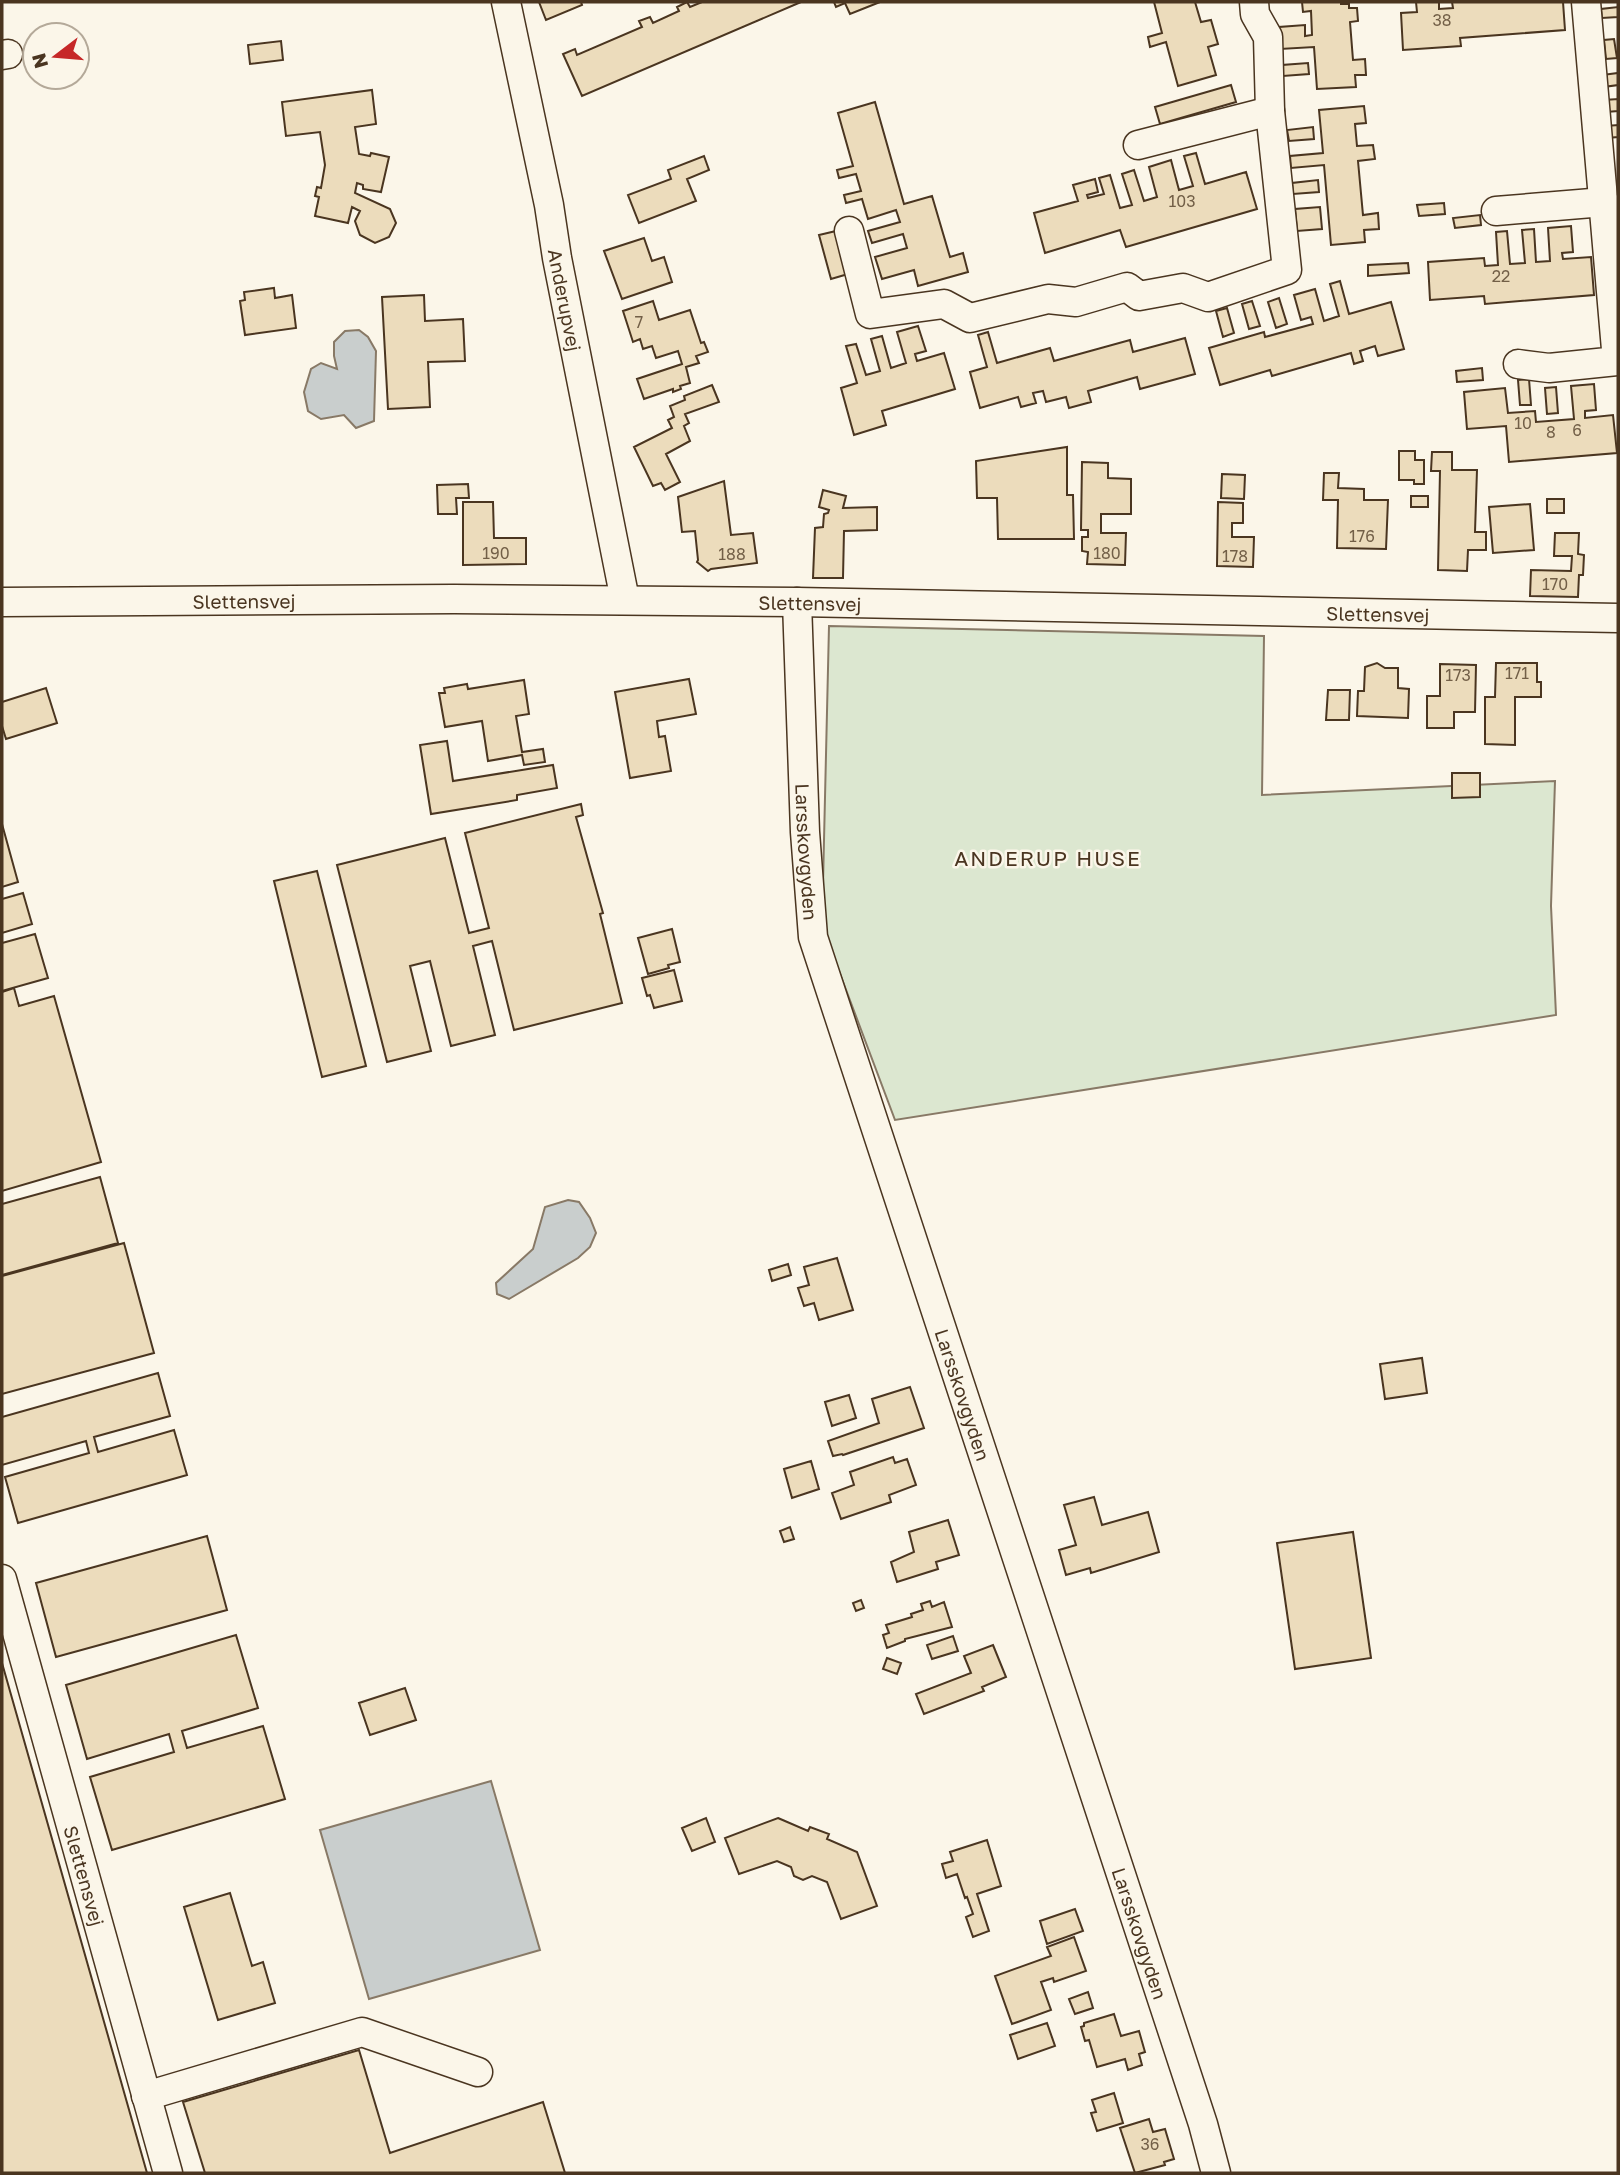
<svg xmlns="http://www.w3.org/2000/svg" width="1620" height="2175" font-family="'Golos Text',sans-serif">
<rect width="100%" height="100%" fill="#fbf6e9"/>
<path fill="#dce7d0" stroke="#887966" stroke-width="2" d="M 829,626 L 1264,636 L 1262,795 L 1555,781 L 1551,906 L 1556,1015 L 895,1120 L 822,926 Z"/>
<path fill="#c9cecd" stroke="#887966" stroke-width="2" d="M 359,330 L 368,337 L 376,351 L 374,421 L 356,428 L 344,415 L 321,419 L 308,411 L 304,392 L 311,369 L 321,363 L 337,369 L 334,356 L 334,342 L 345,331 Z
M 568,1200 L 579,1202 L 590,1218 L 596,1233 L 590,1247 L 578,1258 L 509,1299 L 497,1294 L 496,1283 L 533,1249 L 545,1207 Z
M 491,1781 L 540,1950 L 369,1999 L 320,1830 Z"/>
<path fill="#ecdcbc" stroke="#4a3520" stroke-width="2" d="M 539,2 L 581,2 L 582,5 L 546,20 Z
M 687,2 L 690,7 L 702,2 L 801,2 L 582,96 L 563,54 L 575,49 L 577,55 L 642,27 L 639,21 L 650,17 L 653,23 L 679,11 L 677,7 Z
M 834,2 L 880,2 L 850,14 L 845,3 L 836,7 Z
M 1154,2 L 1195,2 L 1201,22 L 1211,20 L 1218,44 L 1208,47 L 1216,75 L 1178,86 L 1166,42 L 1150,47 L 1148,37 L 1162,33 Z
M 1302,2 L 1341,2 L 1341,4 L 1349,4 L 1349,8 L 1357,8 L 1358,21 L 1350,22 L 1353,60 L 1365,59 L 1366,75 L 1355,75 L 1356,87 L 1317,89 L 1314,47 L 1280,49 L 1279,27 L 1305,25 L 1305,36 L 1312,35 L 1311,11 L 1303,12 Z
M 1416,2 L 1439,2 L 1439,9 L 1453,8 L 1452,2 L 1563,2 L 1565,30 L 1460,38 L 1461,46 L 1403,50 L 1401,13 L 1417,12 Z
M 1618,7 L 1618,17 L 1602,18 L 1601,9 Z
M 1614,39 L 1617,58 L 1606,59 L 1604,40 Z
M 281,41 L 283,60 L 250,64 L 248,45 Z
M 1308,63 L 1309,74 L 1283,76 L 1282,65 Z
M 1618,73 L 1618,85 L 1603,87 L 1602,75 Z
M 1231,85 L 1236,102 L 1160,124 L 1155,107 Z
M 372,90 L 376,124 L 355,127 L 359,154 L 370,156 L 371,153 L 389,157 L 381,192 L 363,189 L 363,185 L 357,183 L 355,193 L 390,209 L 396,223 L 389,237 L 375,243 L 360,235 L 355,221 L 360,211 L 352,207 L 348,223 L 315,216 L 319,197 L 315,196 L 317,187 L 321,188 L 325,165 L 320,132 L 286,136 L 282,102 Z
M 1618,99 L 1618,111 L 1606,112 L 1604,100 Z
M 875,102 L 904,204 L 932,196 L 950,257 L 963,253 L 968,272 L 918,286 L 914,270 L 882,279 L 875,257 L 907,248 L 903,234 L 872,243 L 868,231 L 900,222 L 896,210 L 868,219 L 862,199 L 846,203 L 844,195 L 861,191 L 856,174 L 839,178 L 837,170 L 853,166 L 838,113 Z
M 1364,106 L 1366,123 L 1355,124 L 1357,146 L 1373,145 L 1375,159 L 1358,161 L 1363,215 L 1378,213 L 1379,229 L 1364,230 L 1365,242 L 1331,245 L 1324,165 L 1291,168 L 1290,156 L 1323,153 L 1319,110 Z
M 1618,125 L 1618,137 L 1607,138 L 1606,126 Z
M 1313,127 L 1314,139 L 1289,141 L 1287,130 Z
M 1196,153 L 1205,184 L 1246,172 L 1257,209 L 1126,247 L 1120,230 L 1045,253 L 1034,213 L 1078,201 L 1073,185 L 1095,179 L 1098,192 L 1087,195 L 1088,198 L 1104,194 L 1099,178 L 1110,175 L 1120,208 L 1132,205 L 1122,174 L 1134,170 L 1144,201 L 1157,197 L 1149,167 L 1171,160 L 1179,190 L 1193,186 L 1184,156 Z
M 704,156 L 709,170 L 687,179 L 696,201 L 639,223 L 628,195 L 671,179 L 668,170 Z
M 1318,180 L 1319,192 L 1293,194 L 1292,183 Z
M 1444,203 L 1445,214 L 1419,216 L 1417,205 Z
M 1320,207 L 1322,229 L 1297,231 L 1295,209 Z
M 1480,215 L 1481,225 L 1455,228 L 1453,218 Z
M 1571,226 L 1573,252 L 1562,253 L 1563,259 L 1591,257 L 1594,295 L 1485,304 L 1484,296 L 1430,300 L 1428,262 L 1484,258 L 1485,266 L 1498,265 L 1496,232 L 1507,231 L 1510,264 L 1525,263 L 1522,230 L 1534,229 L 1536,262 L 1550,261 L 1548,228 Z
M 836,231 L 848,274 L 831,279 L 819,235 Z
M 644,238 L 652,261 L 664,257 L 672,282 L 622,299 L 604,251 Z
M 1408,263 L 1409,273 L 1368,276 L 1368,265 Z
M 1340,281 L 1349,314 L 1391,302 L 1404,349 L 1378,356 L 1375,346 L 1360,351 L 1363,361 L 1354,364 L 1351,353 L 1272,376 L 1270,370 L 1220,385 L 1209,348 L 1264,332 L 1265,337 L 1313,324 L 1311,317 L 1301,320 L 1294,295 L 1315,289 L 1324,321 L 1339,316 L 1330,284 Z
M 274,288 L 275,298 L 292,295 L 296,328 L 245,335 L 240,301 L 245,300 L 244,292 Z
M 424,295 L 425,321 L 463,319 L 465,361 L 428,362 L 430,407 L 388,409 L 382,297 Z
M 1279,298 L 1287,324 L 1276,328 L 1268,302 Z
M 653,301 L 659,320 L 690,310 L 701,343 L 704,342 L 708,352 L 696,356 L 699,363 L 686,367 L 690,383 L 680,386 L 681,389 L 673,392 L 673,389 L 644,399 L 637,379 L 682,364 L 678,351 L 656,358 L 652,346 L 643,349 L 640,339 L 633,342 L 623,311 Z
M 1252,301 L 1260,326 L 1249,329 L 1242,304 Z
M 1227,308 L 1234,333 L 1223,337 L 1216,311 Z
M 918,326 L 926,351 L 915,354 L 917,361 L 944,353 L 955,389 L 882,411 L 886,425 L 854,435 L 841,388 L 857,383 L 846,346 L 856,344 L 866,375 L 880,371 L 871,339 L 882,336 L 891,368 L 906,363 L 897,332 Z
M 988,332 L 997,363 L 1050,348 L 1054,361 L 1130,340 L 1133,352 L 1185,338 L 1195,374 L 1140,389 L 1137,377 L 1088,391 L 1091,402 L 1069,408 L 1066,397 L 1046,402 L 1043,391 L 1033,393 L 1036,403 L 1021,407 L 1018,397 L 980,408 L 970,372 L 987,367 L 978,335 Z
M 1482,368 L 1483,380 L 1457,382 L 1456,371 Z
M 1529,379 L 1531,405 L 1520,405 L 1518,380 Z
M 1594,384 L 1596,410 L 1585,411 L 1585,418 L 1613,415 L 1617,453 L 1509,462 L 1506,426 L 1467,429 L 1464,392 L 1505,388 L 1508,413 L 1535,411 L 1536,422 L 1574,419 L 1571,386 Z
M 712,385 L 719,402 L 685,414 L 689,423 L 684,426 L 690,441 L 666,454 L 680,482 L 665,490 L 661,483 L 653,486 L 634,447 L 672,428 L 668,420 L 674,417 L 670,406 L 685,400 L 684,396 Z
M 1556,387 L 1558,413 L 1547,414 L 1545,388 Z
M 1067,447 L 1067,495 L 1073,495 L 1074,539 L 998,539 L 997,498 L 977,498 L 976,461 Z
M 1399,451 L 1415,451 L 1415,460 L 1424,460 L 1424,484 L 1414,484 L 1414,480 L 1399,480 Z
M 1432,452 L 1452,452 L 1452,470 L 1477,470 L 1475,532 L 1486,532 L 1486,550 L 1468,550 L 1467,571 L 1438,570 L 1440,471 L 1431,471 Z
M 1082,462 L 1108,463 L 1108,478 L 1131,479 L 1131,514 L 1101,514 L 1101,533 L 1126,533 L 1125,565 L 1087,564 L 1088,552 L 1082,551 L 1082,537 L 1088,537 L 1088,530 L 1081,530 Z
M 1324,473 L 1339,473 L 1338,488 L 1364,489 L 1364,500 L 1388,500 L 1386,549 L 1337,548 L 1338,500 L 1323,500 Z
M 1222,474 L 1245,475 L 1244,499 L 1221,498 Z
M 724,481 L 731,535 L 753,533 L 757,563 L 711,569 L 708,571 L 697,562 L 698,560 L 695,531 L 682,532 L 678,497 Z
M 468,484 L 469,498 L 456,498 L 457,514 L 438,514 L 437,485 Z
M 823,490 L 846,496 L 843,508 L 877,507 L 877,530 L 844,531 L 843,578 L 813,578 L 815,528 L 823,527 L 824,514 L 828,513 L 829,510 L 819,507 Z
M 1411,496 L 1428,496 L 1428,507 L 1411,507 Z
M 1547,499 L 1564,499 L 1564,513 L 1547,513 Z
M 463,502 L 493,502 L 494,538 L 526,538 L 526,564 L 463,565 Z
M 1218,502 L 1243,503 L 1243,523 L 1232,523 L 1232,537 L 1254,537 L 1253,567 L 1217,566 Z
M 1530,504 L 1534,550 L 1493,553 L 1489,507 Z
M 1555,533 L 1579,533 L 1578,554 L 1584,555 L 1583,575 L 1579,575 L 1578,597 L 1530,596 L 1531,570 L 1571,571 L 1572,556 L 1554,556 Z
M 1377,663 L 1385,668 L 1398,668 L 1398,688 L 1409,689 L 1408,718 L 1357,716 L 1358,691 L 1364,691 L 1365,667 Z
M 1496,663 L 1537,663 L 1537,682 L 1541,682 L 1541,697 L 1515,697 L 1515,745 L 1485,744 L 1485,697 L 1495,697 Z
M 1440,664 L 1476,665 L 1475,712 L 1454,712 L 1454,728 L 1427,728 L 1427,696 L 1440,696 Z
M 689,679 L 696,714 L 657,721 L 659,737 L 665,736 L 671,771 L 630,778 L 615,692 Z
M 524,680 L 529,714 L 516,716 L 522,752 L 543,749 L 545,762 L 524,765 L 522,755 L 488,761 L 482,721 L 445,727 L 439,693 L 445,693 L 444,688 L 467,684 L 468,689 Z
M 46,688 L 57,723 L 6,739 L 2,726 L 2,702 Z
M 1328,690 L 1350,690 L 1349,720 L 1326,720 Z
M 447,741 L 453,781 L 553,765 L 557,788 L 517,795 L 517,800 L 431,814 L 420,745 Z
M 1452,773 L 1480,773 L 1480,797 L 1452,798 Z
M 581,804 L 583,815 L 576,817 L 603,913 L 600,914 L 622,1003 L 514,1030 L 492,941 L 473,946 L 495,1035 L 451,1046 L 430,961 L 410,966 L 431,1051 L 387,1062 L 337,865 L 445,838 L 469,933 L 489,928 L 465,833 Z
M 2,824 L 18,882 L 2,887 Z
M 317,871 L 366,1066 L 322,1077 L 274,881 Z
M 23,893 L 32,924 L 2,933 L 2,899 Z
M 672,929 L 680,962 L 668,965 L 669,968 L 648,974 L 638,938 Z
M 35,934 L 48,978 L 2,991 L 2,943 Z
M 674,970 L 682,1001 L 654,1008 L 650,995 L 647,996 L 642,978 Z
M 14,988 L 19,1006 L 54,996 L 101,1162 L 2,1191 L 2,992 Z
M 100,1177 L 118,1243 L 2,1275 L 2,1204 Z
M 124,1243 L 154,1353 L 2,1394 L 2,1276 Z
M 837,1258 L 853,1310 L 819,1320 L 814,1303 L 804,1306 L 798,1288 L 809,1285 L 804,1267 Z
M 788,1264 L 791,1275 L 772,1281 L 769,1270 Z
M 1422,1358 L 1427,1393 L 1385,1399 L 1380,1364 Z
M 158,1373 L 170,1416 L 94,1437 L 98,1452 L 174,1430 L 187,1475 L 18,1523 L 5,1477 L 89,1453 L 86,1441 L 2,1465 L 2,1417 Z
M 910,1387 L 924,1428 L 843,1455 L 842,1454 L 833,1456 L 828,1441 L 879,1423 L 872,1399 Z
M 849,1395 L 856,1418 L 832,1426 L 825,1402 Z
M 893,1457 L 895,1463 L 907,1459 L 916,1485 L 889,1495 L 891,1502 L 841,1519 L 832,1493 L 854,1485 L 850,1472 Z
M 811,1461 L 819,1489 L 792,1498 L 784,1469 Z
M 1094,1497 L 1102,1525 L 1148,1512 L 1159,1552 L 1091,1573 L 1090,1568 L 1066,1575 L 1059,1550 L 1076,1545 L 1064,1505 Z
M 948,1520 L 959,1555 L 936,1562 L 938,1569 L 897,1582 L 891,1562 L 914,1552 L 909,1532 Z
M 790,1527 L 794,1539 L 784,1542 L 780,1531 Z
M 1353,1532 L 1371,1658 L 1295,1669 L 1277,1543 Z
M 207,1536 L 227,1610 L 56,1657 L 36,1583 Z
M 861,1600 L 864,1608 L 856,1611 L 853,1603 Z
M 930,1601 L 932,1607 L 944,1602 L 952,1627 L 905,1639 L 905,1641 L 887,1648 L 883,1635 L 889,1633 L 886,1625 L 912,1617 L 911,1614 L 923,1610 L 921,1604 Z
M 236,1635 L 258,1708 L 182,1731 L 187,1748 L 263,1726 L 285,1799 L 112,1850 L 90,1777 L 174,1752 L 169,1734 L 87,1759 L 66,1685 Z
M 953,1636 L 958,1651 L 932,1659 L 927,1645 Z
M 993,1645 L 1006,1677 L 982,1687 L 984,1691 L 924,1714 L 916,1694 L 971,1673 L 964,1656 Z
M 887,1658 L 901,1663 L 897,1674 L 883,1669 Z
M 2,1663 L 147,2173 L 2,2173 Z
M 405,1688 L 416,1720 L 370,1735 L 359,1703 Z
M 706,1818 L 715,1842 L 692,1851 L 682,1828 Z
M 778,1818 L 808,1831 L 810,1827 L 829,1834 L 827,1839 L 857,1852 L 877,1906 L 841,1919 L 827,1882 L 812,1876 L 803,1880 L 794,1876 L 791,1867 L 777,1861 L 739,1874 L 725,1838 Z
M 987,1840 L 1001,1886 L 977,1894 L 989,1931 L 973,1937 L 966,1917 L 973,1914 L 967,1897 L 965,1898 L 957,1874 L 946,1878 L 942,1864 L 953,1861 L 950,1852 Z
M 230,1893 L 252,1966 L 263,1962 L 275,2003 L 218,2020 L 184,1907 Z
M 1075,1909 L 1083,1931 L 1047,1944 L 1040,1921 Z
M 1074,1937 L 1086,1971 L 1054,1982 L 1053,1978 L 1041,1982 L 1051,2010 L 1012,2024 L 995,1976 L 1051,1956 L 1047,1947 Z
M 1088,1992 L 1093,2008 L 1075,2014 L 1069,1999 Z
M 1114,2014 L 1121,2036 L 1139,2031 L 1145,2052 L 1139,2054 L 1142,2065 L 1128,2070 L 1125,2059 L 1097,2067 L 1089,2040 L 1085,2041 L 1081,2027 L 1084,2026 L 1084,2023 Z
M 1047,2023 L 1055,2046 L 1018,2059 L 1010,2035 Z
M 359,2050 L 390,2153 L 543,2102 L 565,2173 L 205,2173 L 183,2102 Z
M 1114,2093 L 1123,2123 L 1097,2131 L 1091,2113 L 1096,2112 L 1092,2100 Z
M 1149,2119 L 1153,2132 L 1165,2129 L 1174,2159 L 1164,2162 L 1165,2165 L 1135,2173 L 1120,2128 Z"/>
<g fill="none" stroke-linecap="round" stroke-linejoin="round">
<g stroke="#4a3520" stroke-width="31">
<g id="minor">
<path id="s1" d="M 506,2 L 549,205 L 557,258 L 625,600"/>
<path d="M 2,55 L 8,54"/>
<path d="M 1138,145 L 1270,111"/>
<path d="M 1496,211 L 1604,202"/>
<path d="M 849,231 L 870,314 L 944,304 L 970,318 L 1048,299 L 1076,302 L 1127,287 L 1139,296 L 1183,288 L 1208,297 L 1287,270 L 1270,111 L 1268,37 L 1255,14 L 1254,2"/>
<path d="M 1518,364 L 1549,368 L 1617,361 L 1586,2"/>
<path id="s2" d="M 2,602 L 454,599 L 797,602 L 1618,618"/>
<path id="s3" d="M 797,602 L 805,832 L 813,937 L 1203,2124 L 1216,2173"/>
<path id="s4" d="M 2,1579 L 168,2173"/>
<path d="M 146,2096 L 362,2032 L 478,2072"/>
</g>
</g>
<use href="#minor" stroke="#fbf6e9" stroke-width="28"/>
</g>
<g text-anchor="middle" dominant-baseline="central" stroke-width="5" stroke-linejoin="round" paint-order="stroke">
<g font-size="16" fill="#725f47">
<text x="1442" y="20">38</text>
<text x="1182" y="201">103</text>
<text x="1501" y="276">22</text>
<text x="639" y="322">7</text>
<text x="1523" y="423">10</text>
<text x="1577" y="430">6</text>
<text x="1551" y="432">8</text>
<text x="1362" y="536">176</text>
<text x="496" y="553">190</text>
<text x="1107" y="553">180</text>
<text x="732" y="554">188</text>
<text x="1235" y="556">178</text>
<text x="1555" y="584">170</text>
<text x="1517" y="673">171</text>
<text x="1458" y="675">173</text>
<text x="1150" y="2144">36</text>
</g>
<g font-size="19" fill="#4a3520" stroke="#fbf6e9">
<text stroke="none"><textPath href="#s1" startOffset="304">Anderupvej</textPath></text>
<text stroke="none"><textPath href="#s2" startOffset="242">Slettensvej</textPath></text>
<text stroke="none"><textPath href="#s2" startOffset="808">Slettensvej</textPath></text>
<text stroke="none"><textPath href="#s2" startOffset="1376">Slettensvej</textPath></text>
<text stroke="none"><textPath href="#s3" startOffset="250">Larsskovgyden</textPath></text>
<text stroke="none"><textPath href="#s3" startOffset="817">Larsskovgyden</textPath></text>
<text stroke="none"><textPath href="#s4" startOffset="308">Slettensvej</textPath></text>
<text stroke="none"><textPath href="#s3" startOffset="1384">Larsskovgyden</textPath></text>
</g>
<g font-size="21" letter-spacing="2" fill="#4a3520" stroke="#fbf6e9">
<text x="1048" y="858">ANDERUP HUSE</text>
</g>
</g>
<rect width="1620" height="2175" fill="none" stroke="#4a3520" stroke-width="7"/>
<g transform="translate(56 56) rotate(254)"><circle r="33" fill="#fbf6e9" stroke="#b4a999" stroke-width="2"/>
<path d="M0-5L12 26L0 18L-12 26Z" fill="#c62828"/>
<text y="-10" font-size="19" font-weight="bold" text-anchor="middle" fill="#4a3520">N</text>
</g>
</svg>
